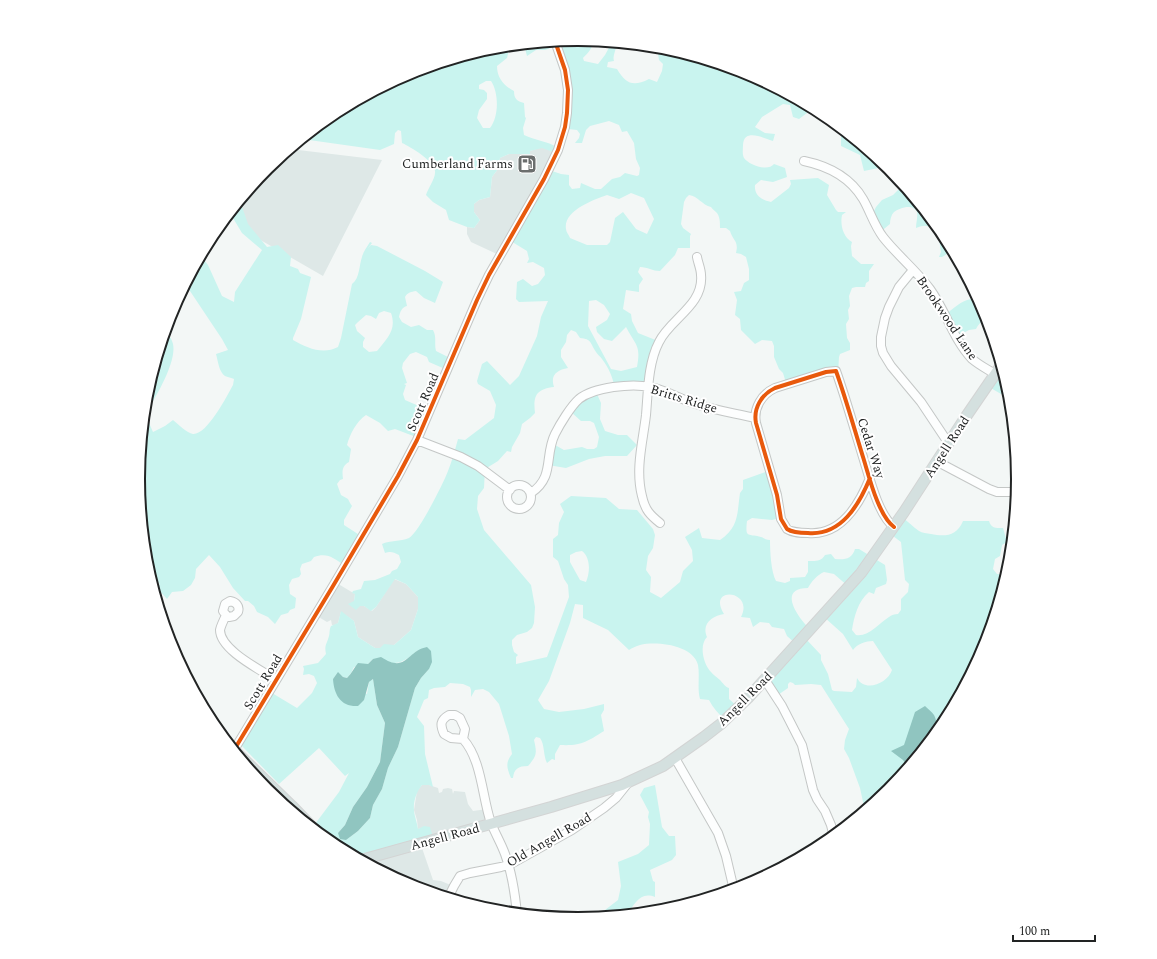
<svg xmlns="http://www.w3.org/2000/svg" width="1157" height="959" font-family="Spectral,serif">
<rect width="100%" height="100%" fill="#f3f7f6"/>
<path fill="#dee8e7" d="M 542,147 L 556,153 L 499,255 L 471,242 L 467,234 L 467,227 L 474,228 L 480,220 L 474,212 L 474,204 L 479,200 L 490,197 L 492,177 L 498,169 L 500,158 L 509,154 L 530,154 L 530,151 Z
M 290,149 L 382,160 L 323,276 L 257,238 L 235,207 L 267,168 Z
M 394,579 L 406,584 L 418,597 L 418,609 L 411,630 L 394,645 L 387,646 L 380,649 L 375,648 L 358,637 L 354,621 L 341,612 L 338,623 L 335,625 L 332,625 L 331,620 L 327,622 L 317,616 L 335,582 L 355,594 L 354,601 L 360,606 L 364,606 L 372,611 L 376,607 Z
M 422,785 L 429,785 L 438,788 L 439,793 L 442,792 L 443,789 L 448,788 L 452,789 L 453,794 L 454,791 L 465,792 L 468,804 L 473,811 L 487,809 L 491,825 L 437,841 L 421,828 L 418,829 L 417,820 L 414,810 L 417,791 Z
M 422,848 L 433,880 L 441,881 L 453,886 L 448,898 L 410,886 L 363,861 Z"/>
<path fill="#c9f4ef" fill-rule="evenodd" d="M 579,39 L 593,40 C 593,48 588,53 583,58 L 584,61 L 598,64 L 605,55 L 612,42 L 616,43 C 617,50 612,55 614,61 L 608,62 L 607,67 L 617,69 C 626,84 633,87 649,79 L 657,82 L 662,71 L 663,64 L 659,60 L 657,47 L 665,48 L 747,73 L 823,113 L 888,166 L 864,171 L 860,155 L 841,146 L 841,128 C 832,123 820,112 811,110 L 799,119 L 793,117 L 790,105 L 783,104 L 762,117 L 755,127 L 765,133 L 775,134 L 773,141 C 763,138 744,128 743,145 C 743,149 742,154 744,158 C 749,165 768,172 774,164 L 785,168 L 787,177 L 773,182 L 761,180 L 755,185 C 754,195 761,200 771,202 L 789,188 L 791,184 L 790,180 L 818,178 L 829,185 L 827,195 L 836,210 L 838,212 L 846,212 L 842,215 C 840,225 843,237 852,242 L 851,246 L 852,256 L 861,264 L 874,264 L 869,271 L 869,281 L 866,283 L 865,287 L 856,287 L 852,288 L 849,296 L 850,306 L 848,310 L 849,319 L 846,324 L 847,338 L 850,343 L 850,350 L 840,354 L 839,357 L 838,374 L 834,374 L 787,386 L 783,373 L 779,369 L 774,357 L 774,346 L 772,341 L 762,340 L 755,344 L 741,330 L 740,319 L 735,315 L 737,300 L 734,292 L 741,291 L 744,283 L 749,280 L 749,269 L 746,257 L 741,254 L 736,253 C 739,241 733,241 730,231 L 726,228 L 720,228 C 720,222 720,216 716,212 C 714,210 712,209 711,207 C 702,205 698,196 689,195 L 686,198 L 684,202 L 681,224 L 683,228 L 691,234 L 690,236 L 690,248 L 678,248 L 675,255 L 660,271 C 652,271 648,267 640,267 L 638,272 L 643,279 L 639,285 L 639,292 L 626,290 L 623,309 L 631,314 L 632,321 L 638,333 L 658,341 L 649,387 L 615,389 C 613,378 609,368 602,359 C 600,356 597,354 596,352 C 590,343 592,339 580,338 L 576,332 L 571,330 L 567,335 L 566,342 L 561,350 L 561,357 L 568,368 C 557,370 550,375 554,387 C 536,389 533,396 535,413 L 530,418 L 522,424 L 520,433 L 512,447 L 511,452 L 507,451 L 498,461 L 485,469 L 484,488 L 478,496 L 477,509 L 484,530 L 531,585 L 535,607 L 534,623 L 532,628 L 527,632 L 517,635 L 512,640 L 512,645 L 514,652 L 518,655 L 516,657 L 516,664 L 547,657 L 569,597 L 568,585 L 564,579 L 558,561 L 553,557 L 553,539 L 558,535 L 559,523 L 564,512 L 560,504 L 571,496 L 606,498 L 619,509 L 637,510 L 653,529 L 655,535 L 653,548 L 648,556 L 646,570 L 651,577 L 650,592 L 661,598 L 680,582 L 683,571 L 693,561 L 692,550 L 685,537 L 699,528 L 702,538 L 720,540 C 739,527 737,514 740,493 L 743,489 L 743,480 L 768,471 L 780,518 L 772,520 L 752,518 L 747,521 C 745,539 748,533 761,537 C 764,538 766,540 770,540 C 770,551 771,572 776,581 L 785,583 L 790,581 L 790,578 L 805,577 L 808,572 L 808,561 C 815,561 821,562 825,555 L 831,554 L 835,559 C 845,560 852,559 855,549 L 859,549 L 885,565 L 887,580 L 886,584 L 876,588 L 874,594 L 869,592 C 858,601 854,617 852,630 L 856,635 C 869,637 879,623 889,617 C 891,615 895,614 898,614 L 901,610 L 901,599 L 908,592 L 909,584 L 905,580 L 901,542 L 889,533 L 901,517 C 908,521 913,527 919,531 C 922,533 927,533 931,534 C 945,537 957,536 963,521 L 989,521 C 991,528 995,528 1003,528 L 1007,542 L 1002,545 L 1000,556 L 995,559 L 993,569 L 997,574 L 1008,575 L 985,648 L 945,724 L 890,791 L 865,811 L 860,788 L 849,758 L 844,749 L 845,740 L 849,729 L 821,685 L 811,684 L 795,685 L 793,683 L 790,682 L 788,684 L 788,688 L 775,697 L 763,685 L 797,645 L 787,636 L 784,629 L 772,627 L 769,623 L 760,622 L 753,627 L 750,618 L 741,617 C 755,590 706,585 724,614 C 713,616 701,623 707,637 C 699,645 703,664 711,672 C 713,675 717,677 720,680 C 723,683 725,687 729,688 L 729,699 L 739,708 L 726,721 C 719,714 713,708 709,700 L 700,699 C 697,688 700,676 698,665 C 693,645 657,641 640,645 C 636,646 632,648 629,650 L 608,630 L 583,618 L 583,605 L 575,604 L 570,623 L 549,681 L 538,700 L 544,709 L 559,712 L 584,709 L 604,704 L 604,710 L 601,715 L 604,731 C 586,742 582,746 560,745 L 555,754 L 555,760 L 552,759 L 547,763 C 543,755 545,745 540,738 L 536,737 L 534,740 C 537,753 537,756 528,766 C 518,766 514,769 513,778 L 511,778 C 507,768 505,763 512,754 L 509,736 L 499,704 L 489,692 L 483,689 L 475,690 L 471,697 L 471,690 L 470,687 L 463,684 L 450,683 L 445,687 L 434,688 L 429,690 L 428,698 L 424,700 L 417,717 L 424,726 L 425,754 L 433,787 L 429,785 L 422,785 C 417,791 413,801 414,810 C 414,815 417,822 418,829 L 424,826 L 430,827 L 434,841 L 363,861 L 334,846 L 312,828 L 339,792 L 349,773 L 345,776 L 319,748 L 279,784 L 241,745 L 272,693 L 297,708 L 312,693 L 317,683 L 314,676 L 309,674 L 303,675 L 304,669 L 303,666 L 318,663 L 326,654 C 324,645 327,644 329,636 C 330,633 329,630 331,626 L 338,623 L 341,611 L 354,621 L 358,637 L 375,648 L 380,648 L 384,644 L 394,645 L 411,630 L 418,609 L 418,597 L 406,584 L 395,579 L 376,607 L 371,611 L 364,606 L 360,606 L 356,610 L 348,604 L 354,601 L 355,594 L 352,593 L 353,591 L 361,589 L 364,581 L 375,580 L 390,574 L 392,571 L 397,569 L 401,562 L 399,555 C 393,552 391,551 385,553 L 382,544 C 390,540 400,542 409,538 C 419,532 443,484 448,471 C 452,461 455,450 458,439 L 465,440 L 494,418 L 496,405 L 490,391 L 478,384 L 477,381 L 482,364 L 487,361 L 510,385 L 519,376 L 537,336 L 541,317 L 548,301 L 519,302 L 516,299 L 517,282 L 523,279 L 532,286 L 538,284 L 545,275 L 544,268 L 533,262 L 527,263 L 529,259 L 527,251 L 509,240 L 549,170 L 561,174 L 569,175 L 569,185 L 572,189 L 580,188 L 581,183 L 595,189 L 601,189 L 612,179 L 620,177 L 625,173 L 637,176 L 639,175 L 640,168 L 636,159 L 634,143 L 627,131 L 622,132 L 619,125 L 609,121 L 590,126 L 586,130 L 582,143 L 575,143 L 579,138 L 580,134 L 577,130 L 568,129 L 567,89 L 556,46 L 545,50 L 536,50 L 527,56 L 524,45 L 523,44 ZM 631,193 L 644,198 L 654,219 L 647,234 L 636,229 L 623,212 L 615,218 L 610,242 L 607,245 L 587,245 L 570,238 C 569,235 566,232 566,229 C 563,211 593,200 607,195 L 619,199 ZM 596,300 L 604,305 L 610,314 L 607,320 L 596,327 L 597,332 L 604,339 L 612,341 L 626,327 C 636,346 641,345 637,367 L 621,371 L 611,369 L 588,326 L 589,301 ZM 582,551 C 591,558 590,573 586,582 L 580,580 L 570,562 L 570,555 L 576,552 ZM 824,572 L 834,574 L 849,587 L 824,617 L 843,634 L 853,650 C 857,644 866,641 873,641 L 892,670 C 888,683 865,693 857,678 L 856,687 L 852,692 L 834,691 L 832,690 L 828,674 L 821,660 L 821,655 L 805,638 L 811,630 C 799,619 776,588 808,588 C 811,582 817,575 824,572 ZM 417,651 L 429,669 L 421,678 L 415,688 L 398,747 L 388,768 L 382,789 L 373,805 L 370,818 L 358,831 L 346,840 L 338,833 L 345,825 L 353,807 L 367,787 L 380,762 L 385,723 L 377,705 L 373,679 L 369,682 L 367,694 L 333,679 L 338,673 L 343,677 L 347,678 L 351,673 L 354,667 L 368,664 L 373,659 C 396,664 398,667 417,651 Z
M 510,46 L 507,58 L 497,66 C 497,78 504,86 514,91 C 514,99 517,101 524,103 L 525,117 L 526,118 L 523,128 L 524,135 C 535,140 546,141 557,147 L 556,153 L 542,148 L 530,151 L 530,154 L 509,154 L 500,158 L 498,169 L 492,177 L 490,197 L 479,200 L 474,204 L 474,212 L 480,220 L 474,228 L 467,227 L 449,220 L 446,210 L 433,202 L 426,195 C 428,188 436,178 435,171 C 434,161 411,147 402,143 L 401,131 L 398,130 L 395,133 L 394,144 L 380,150 L 302,139 L 334,113 L 410,72 L 493,47 ZM 486,81 L 491,81 C 499,93 499,117 490,128 L 483,128 L 477,118 L 479,110 L 487,99 L 487,93 L 484,90 L 479,89 L 479,85 Z
M 899,179 L 945,235 L 956,255 L 947,254 L 942,257 L 939,257 L 941,252 L 938,232 C 929,227 928,223 916,228 C 916,223 918,216 917,212 C 913,203 899,208 894,212 C 891,215 890,220 890,224 L 879,233 L 869,221 L 876,207 L 882,200 L 893,195 L 902,186 Z
M 240,201 L 248,224 L 267,247 L 278,245 L 291,257 L 290,266 L 298,269 L 300,273 L 311,277 L 301,319 L 293,338 L 293,340 C 307,348 323,355 338,347 L 341,338 L 352,284 C 360,278 359,265 362,257 C 363,252 367,247 370,242 L 372,243 L 368,248 L 371,245 L 377,246 L 425,271 L 443,282 L 435,303 L 424,298 L 416,291 C 411,292 408,292 405,297 L 407,306 C 402,307 400,312 399,317 L 402,322 L 411,327 L 419,325 L 427,330 L 433,330 C 437,337 434,344 436,351 L 450,358 L 445,369 L 429,362 L 427,357 L 416,352 L 410,354 L 403,363 L 402,368 L 407,383 L 404,384 L 406,385 L 403,394 L 405,400 L 428,410 L 416,437 L 395,429 L 388,431 L 380,423 L 366,415 C 356,422 350,434 347,445 L 351,449 L 349,462 C 342,466 342,471 343,479 L 340,480 L 337,484 L 341,495 L 348,499 L 350,503 L 352,506 L 344,520 L 344,525 L 361,536 L 345,566 C 334,558 327,552 314,557 L 311,561 L 302,564 L 300,569 L 301,574 L 299,577 L 292,579 L 289,585 L 290,594 L 296,598 L 295,608 L 290,610 L 288,613 L 281,615 L 275,624 L 268,617 L 257,612 L 254,606 L 248,601 L 245,601 L 233,588 L 220,567 L 209,555 L 196,569 L 195,578 L 191,585 L 183,591 L 172,592 L 167,599 L 157,588 L 160,584 L 150,574 L 151,568 L 146,561 L 138,479 L 147,393 L 166,330 C 168,334 172,339 173,344 C 177,362 155,399 145,414 L 153,432 L 165,426 L 173,420 C 178,424 187,433 193,434 C 207,435 227,396 233,385 L 234,379 C 232,378 227,377 225,376 C 219,372 218,361 216,354 L 228,350 L 222,339 L 186,285 L 201,256 L 208,265 L 222,296 L 234,302 L 235,292 L 262,250 L 242,233 L 230,213 ZM 384,311 L 391,313 C 397,330 387,338 377,351 L 369,352 L 363,347 L 363,342 L 365,338 L 357,331 L 355,325 L 358,322 L 366,315 L 371,316 L 376,319 L 379,313 Z
M 973,289 L 986,311 L 988,319 C 982,321 979,323 976,329 L 969,330 L 958,336 L 944,315 C 954,309 960,301 971,299 L 973,295 Z
M 1002,365 L 1009,387 L 1005,389 L 1003,394 L 1001,394 L 989,387 Z
M 597,394 L 601,403 L 600,419 L 605,431 L 618,435 L 627,435 L 637,445 L 627,456 L 605,456 L 589,459 L 566,468 L 548,465 L 550,450 L 555,445 L 564,450 L 582,447 L 587,449 L 594,449 L 597,447 L 599,437 L 594,423 L 590,421 L 581,421 L 571,412 L 578,402 Z
M 655,785 L 662,827 L 669,836 L 675,836 L 676,855 L 672,860 L 650,870 L 653,881 L 655,882 L 655,897 C 640,891 635,904 627,914 C 622,911 618,911 613,915 L 605,910 L 618,900 L 621,886 L 618,862 L 638,854 L 649,845 L 650,824 L 648,817 L 649,812 L 640,795 L 644,788 Z"/>
<path fill="#90c5c0" d="M 427,647 L 431,651 L 432,662 L 429,669 L 421,678 L 415,688 L 398,747 L 388,768 L 382,789 L 373,805 L 370,818 L 358,831 L 346,840 L 340,839 L 338,833 L 345,825 L 353,807 L 367,787 L 380,762 L 385,723 L 377,705 L 373,679 L 369,682 L 364,700 L 358,706 C 341,707 334,695 333,679 L 338,672 L 343,677 L 347,678 C 352,673 354,668 358,663 L 368,664 L 373,659 L 381,657 C 407,674 406,651 427,647 Z
M 925,706 C 928,709 932,712 934,715 C 944,733 919,756 909,768 L 903,760 L 891,751 L 904,745 L 915,712 Z"/>
<g fill="none" stroke-linecap="round" stroke-linejoin="round">
<g stroke="#c4c7c6" stroke-width="10">
<path id="minor" d="M 804,161 C 828,166 850,177 863,199 C 870,211 874,225 883,237 C 897,255 916,270 930,289 C 946,311 953,339 972,359 C 979,365 987,369 995,374
M 913,270 L 899,287 L 889,307 L 885,318 L 881,337 L 881,346 L 883,353 L 891,366 L 921,402 L 949,444
M 417,440 L 461,457 L 478,466 L 510,490
M 938,462 L 989,489 L 997,492 L 1018,492
M 870,478 C 859,505 841,536 808,533 C 801,533 793,533 787,529 L 781,519 L 777,495 L 756,423 C 753,408 762,394 775,388 L 826,372 L 836,371 C 846,399 854,428 863,457 C 869,476 878,515 894,527
M507 497a12 12 0 1 1 24 0a12 12 0 1 1-24 0Z
M 531,493 C 555,477 544,456 555,434 C 560,424 571,406 579,399 C 594,387 632,383 650,387 C 665,390 678,398 693,403 C 713,410 734,413 755,418
M 660,523 C 650,515 645,510 642,496 C 635,469 643,441 646,415 C 648,392 648,363 659,342 C 670,319 704,305 701,275 C 701,269 698,263 697,257
M 226,615 L 223,611 L 225,604 L 230,601 C 236,602 240,606 238,612 L 234,616 L 229,617 L 226,615 C 224,620 221,625 220,630 C 220,650 261,670 276,680
M 765,680 L 782,706 L 802,745 L 813,790 L 817,799 L 825,811 L 831,825 L 834,837
M 449,715 L 455,715 L 460,718 L 465,729 L 463,739 L 451,738 L 444,734 C 440,725 440,720 449,715 Z
M 463,739 C 482,760 482,797 491,823 C 495,833 501,843 505,854 C 512,873 515,893 517,914
M 234,750 L 333,586 L 398,476 L 417,440 L 477,300 L 489,275 L 544,179 L 558,150 L 565,127 L 567,113 L 568,90 L 565,70 L 555,41
M 675,758 L 718,833 L 726,856 L 734,890
M 448,898 L 454,886 L 460,876 L 470,873 L 501,867 L 511,864 L 572,830 L 604,808 L 616,798 L 628,783"/>
</g>
<g stroke="#d3d4d4" stroke-width="12">
<path id="major" d="M 229,745 L 292,806 L 315,830
M 361,860 L 551,807 L 622,785 L 663,766 L 704,737 L 722,723 L 748,698 L 861,573 L 904,512 L 965,418 L 1002,364"/>
</g>
<use href="#minor" stroke="#fdfefe" stroke-width="8"/>
<use href="#major" stroke="#d4e0df" stroke-width="10"/>
<g stroke="#fff" stroke-width="6">
<path id="cycleway" d="M 870,478 C 859,505 841,536 808,533 C 801,533 793,533 787,529 L 781,519 L 777,495 L 756,423 C 753,408 762,394 775,388 L 826,372 L 836,371 C 846,399 854,428 863,457 C 869,476 878,515 894,527
M 234,750 L 333,586 L 398,476 L 417,440 L 477,300 L 489,275 L 544,179 L 558,150 L 565,127 L 567,113 L 568,90 L 565,70 L 555,41"/>
</g>
<use href="#cycleway" stroke="#e8590c" stroke-width="4"/>
</g>
<defs>
<g id="fuel-square" transform="scale(1)"><rect x="-9" y="-9" width="18" height="18" rx="4" fill="#6b6e6e" stroke="#fff"/><path d="M-5.5-6h7V0h2V4h1.3V-2.5L3-4.5l.8-.8L6-3V5H2.5V1h-1V6h-7ZM-4.2-4.7v3.2H.2V-4.7Z" fill="#fff"/></g>
</defs>
<g fill-rule="evenodd">
<use href="#fuel-square" x="527" y="164"/>
</g>
<g text-anchor="middle" dominant-baseline="central" stroke-width="4" stroke-linejoin="round" paint-order="stroke">
<g font-size="13" fill="#222424" stroke="#fff" text-anchor="end">
<text x="513" y="164">Cumberland Farms</text>
</g>
<g font-size="13" fill="#222424" stroke="#fff">
<text transform="translate(947 318) rotate(56)">Brookwood Lane</text>
<text transform="translate(684 399) rotate(17)">Britts Ridge</text>
<text transform="translate(423 402) rotate(-67)">Scott Road</text>
<text transform="translate(947 447) rotate(-57)">Angell Road</text>
<text transform="translate(871 448) rotate(72)">Cedar Way</text>
<text transform="translate(263 682) rotate(-59)">Scott Road</text>
<text transform="translate(745 699) rotate(-45)">Angell Road</text>
<text transform="translate(445 837) rotate(-15)">Angell Road</text>
<text transform="translate(549 840) rotate(-30)">Old Angell Road</text>
</g>
</g>
<path d="M0 0H1157V959H0ZM145 479a433 433 0 1 1 866 0a433 433 0 1 1-866 0Z" fill="#fff" fill-rule="evenodd"/>
<path fill="none" stroke="#222424" stroke-width="2" d="M145 479a433 433 0 1 1 866 0a433 433 0 1 1-866 0Z"/>
<path d="M1013 935v6h82v-6" fill="none" stroke="#222424" stroke-width="2"/>
<text x="1019" y="935" font-size="12" fill="#222424" stroke="#ffffff" stroke-width="3" paint-order="stroke">100 m</text>
</svg>
